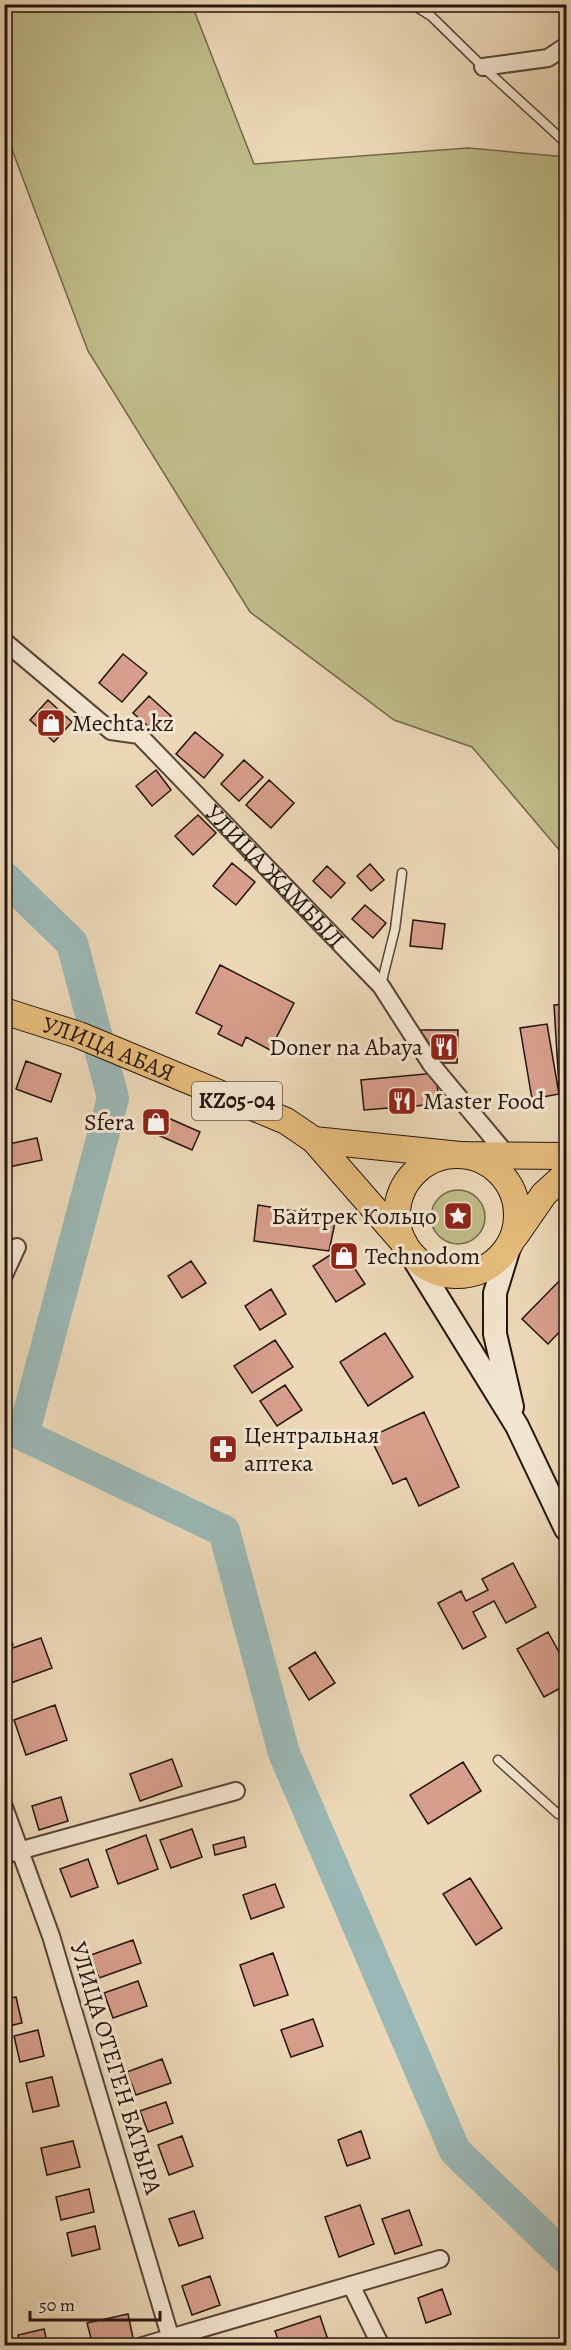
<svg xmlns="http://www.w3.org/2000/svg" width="571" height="2350" font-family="Alegreya,serif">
<rect width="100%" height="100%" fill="#ecd8b7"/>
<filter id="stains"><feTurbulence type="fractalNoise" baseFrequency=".00333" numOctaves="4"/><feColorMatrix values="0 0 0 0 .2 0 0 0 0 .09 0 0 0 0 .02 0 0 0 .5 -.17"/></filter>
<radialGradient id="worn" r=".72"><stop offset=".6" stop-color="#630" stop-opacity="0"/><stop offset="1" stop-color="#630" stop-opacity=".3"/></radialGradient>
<path fill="#bfbc89" stroke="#72684c" stroke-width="1.5" d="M 192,5 L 254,164 L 468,148 L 566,157 L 566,858 L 472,747 L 394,720 L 250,612 L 88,351 L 5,131 L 5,5 Z
M431 1217a27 27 0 1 1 54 0a27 27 0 1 1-54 0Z"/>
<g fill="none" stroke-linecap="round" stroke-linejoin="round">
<path stroke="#9bb8b6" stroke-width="32" d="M 4,877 L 72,943 L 113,1098 L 23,1435 L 224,1531 L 284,1753 L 455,2151 L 566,2258"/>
</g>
<path fill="#d79e8b" stroke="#25140e" stroke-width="1.5" d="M 123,654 L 147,673 L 122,702 L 99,683 Z
M 149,696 L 171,716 L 156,733 L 133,713 Z
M 48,700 L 72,722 L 54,742 L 30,720 Z
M 195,732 L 223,755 L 204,778 L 176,754 Z
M 244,760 L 263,777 L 239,801 L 221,784 Z
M 156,770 L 171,790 L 152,806 L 136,786 Z
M 269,780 L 294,803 L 271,828 L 246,805 Z
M 198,815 L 216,833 L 193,855 L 175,836 Z
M 232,863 L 255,882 L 236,905 L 213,886 Z
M 370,864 L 384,880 L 371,891 L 357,876 Z
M 327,866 L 345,883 L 331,898 L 313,881 Z
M 365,905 L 386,923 L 373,938 L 352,919 Z
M 413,920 L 445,924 L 442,949 L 410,946 Z
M 220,965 L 294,1003 L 270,1050 L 246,1037 L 242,1046 L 218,1034 L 222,1026 L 196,1013 Z
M 566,1004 L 566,1086 L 559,1087 L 554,1005 Z
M 547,1024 L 559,1094 L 532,1099 L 520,1028 Z
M 420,1030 L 458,1030 L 457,1063 L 442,1063 Z
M 26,1061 L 61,1074 L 51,1102 L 16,1089 Z
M 436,1073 L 439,1104 L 364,1110 L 361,1080 Z
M 157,1113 L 200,1132 L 192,1150 L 149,1131 Z
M 37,1138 L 42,1160 L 4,1168 L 4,1145 Z
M 258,1205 L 336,1218 L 329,1251 L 254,1241 Z
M 341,1248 L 365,1284 L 336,1302 L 313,1266 Z
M 191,1261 L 206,1283 L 182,1298 L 168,1276 Z
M 566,1274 L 566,1325 L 548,1344 L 522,1319 Z
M 271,1289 L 286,1314 L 260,1330 L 245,1306 Z
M 385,1333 L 413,1377 L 368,1406 L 340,1362 Z
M 275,1340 L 293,1367 L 252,1393 L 234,1366 Z
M 285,1385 L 302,1410 L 277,1426 L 260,1401 Z
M 424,1412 L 459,1487 L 419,1506 L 406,1478 L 393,1484 L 370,1437 Z
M 513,1563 L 536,1607 L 506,1623 L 494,1601 L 473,1612 L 486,1637 L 463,1649 L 438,1603 L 461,1591 L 466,1601 L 488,1590 L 482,1579 Z
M 4,1623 L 13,1645 L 4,1648 Z
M 548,1632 L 566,1665 L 566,1685 L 544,1697 L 517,1649 Z
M 41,1638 L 52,1668 L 8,1684 L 4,1674 L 4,1651 Z
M 315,1652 L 335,1683 L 309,1700 L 289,1668 Z
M 55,1705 L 67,1740 L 26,1755 L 14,1720 Z
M 172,1759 L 182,1786 L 140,1801 L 130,1774 Z
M 463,1762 L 481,1791 L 428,1824 L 410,1795 Z
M 61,1797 L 68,1821 L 39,1830 L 32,1806 Z
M 192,1829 L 202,1857 L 171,1868 L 160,1840 Z
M 146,1835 L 158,1869 L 118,1884 L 106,1850 Z
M 244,1837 L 246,1847 L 215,1855 L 213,1845 Z
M 88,1859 L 98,1887 L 71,1897 L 60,1869 Z
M 470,1878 L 502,1928 L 476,1945 L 443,1894 Z
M 275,1884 L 284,1907 L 251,1919 L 243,1895 Z
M 133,1940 L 141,1963 L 99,1978 L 91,1955 Z
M 273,1953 L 288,1995 L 254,2006 L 240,1965 Z
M 138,1981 L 147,2006 L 113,2018 L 104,1993 Z
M 16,1997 L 22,2023 L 4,2027 L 4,1999 Z
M 313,2019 L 323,2046 L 291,2057 L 281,2030 Z
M 38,2030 L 44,2056 L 20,2062 L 14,2036 Z
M 162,2059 L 171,2083 L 136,2095 L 127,2072 Z
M 52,2077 L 59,2106 L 33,2112 L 26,2083 Z
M 166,2102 L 173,2123 L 148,2132 L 140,2111 Z
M 361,2131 L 370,2158 L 347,2166 L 338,2140 Z
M 182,2136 L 193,2166 L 169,2175 L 158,2145 Z
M 73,2141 L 80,2167 L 47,2175 L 41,2148 Z
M 89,2189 L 94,2212 L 61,2220 L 56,2197 Z
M 360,2205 L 374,2244 L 339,2257 L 325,2217 Z
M 409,2210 L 422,2245 L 395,2254 L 382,2219 Z
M 194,2211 L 203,2238 L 179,2246 L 169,2219 Z
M 95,2226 L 100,2249 L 72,2256 L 67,2233 Z
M 210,2276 L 220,2305 L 192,2315 L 182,2286 Z
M 442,2289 L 451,2314 L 426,2323 L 418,2298 Z
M 128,2314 L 133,2338 L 93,2346 L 87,2323 Z
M 320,2316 L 330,2346 L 280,2346 L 275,2331 Z
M 44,2329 L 48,2346 L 20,2346 L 18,2335 Z"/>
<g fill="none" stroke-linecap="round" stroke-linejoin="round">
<g stroke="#574538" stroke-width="11">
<path id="service" d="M 412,4 L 431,16 L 483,67 L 566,143
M 381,985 L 395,929 L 402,873
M 498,1760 L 558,1814 L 566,1816"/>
</g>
<g stroke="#574538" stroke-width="20">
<g id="minor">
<path d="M 483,67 L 548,58 L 566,46"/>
<path id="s1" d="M 4,641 L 111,731 L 139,735 L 381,986 L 431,1064 L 508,1156"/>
<path d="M 4,1275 L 17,1247"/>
<path d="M 4,1807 L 51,1936 L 173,2346"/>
<path d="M 4,1855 L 236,1791"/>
<path d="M 351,2285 L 381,2346"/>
<path d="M 142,2346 L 440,2259"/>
</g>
</g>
<g stroke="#25140e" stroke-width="26">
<path id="secondary" d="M 511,1241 L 495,1293 L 495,1334 L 512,1407
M 404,1243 L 517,1426 L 566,1529"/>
</g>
<g stroke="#25140e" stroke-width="28">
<g id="primary">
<path id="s2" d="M 4,1011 L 79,1035 L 286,1121 L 314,1140 L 404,1243"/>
<path d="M 314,1140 L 460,1155 L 566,1156"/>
<circle cx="457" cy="1215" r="60"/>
<path d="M 515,1236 L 544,1194 L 566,1174"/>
</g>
</g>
<use href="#service" stroke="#f3e6d0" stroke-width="8"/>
<use href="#minor" stroke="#f3e6d0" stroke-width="16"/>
<use href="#secondary" stroke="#f3e6d0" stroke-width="22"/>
<use href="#primary" stroke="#e6bc7c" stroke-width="26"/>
</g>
<defs>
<g id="shop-square" transform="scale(1.5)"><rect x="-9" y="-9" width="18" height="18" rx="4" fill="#8f2418" stroke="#f3e6d0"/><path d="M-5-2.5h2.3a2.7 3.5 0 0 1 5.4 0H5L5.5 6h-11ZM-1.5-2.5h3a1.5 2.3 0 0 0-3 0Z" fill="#fff"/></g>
<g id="restaurant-square" transform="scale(1.5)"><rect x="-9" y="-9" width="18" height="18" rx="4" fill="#8f2418" stroke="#f3e6d0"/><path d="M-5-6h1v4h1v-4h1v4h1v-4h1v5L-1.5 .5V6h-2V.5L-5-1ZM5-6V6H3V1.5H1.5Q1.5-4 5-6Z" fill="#fff"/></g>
<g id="sight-square" transform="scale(1.5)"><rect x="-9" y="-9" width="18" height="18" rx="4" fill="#8f2418" stroke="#f3e6d0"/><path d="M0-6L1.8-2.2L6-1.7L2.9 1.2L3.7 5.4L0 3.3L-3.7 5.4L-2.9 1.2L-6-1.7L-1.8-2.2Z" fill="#fff"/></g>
<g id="pharmacy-square" transform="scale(1.5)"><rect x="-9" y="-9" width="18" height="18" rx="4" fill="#8f2418" stroke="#f3e6d0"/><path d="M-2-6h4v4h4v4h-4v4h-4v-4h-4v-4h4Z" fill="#fff"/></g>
</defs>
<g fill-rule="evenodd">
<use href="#shop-square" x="51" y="723"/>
<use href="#restaurant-square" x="444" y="1047"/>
<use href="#restaurant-square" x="402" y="1101"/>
<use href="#shop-square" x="156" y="1122"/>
<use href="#sight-square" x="458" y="1216"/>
<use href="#shop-square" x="344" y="1256"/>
<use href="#pharmacy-square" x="223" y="1449"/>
</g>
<g text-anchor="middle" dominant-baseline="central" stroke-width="6" stroke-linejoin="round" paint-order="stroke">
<rect fill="#f3e6d0" stroke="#635348" stroke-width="1.5" x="192" y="1082" width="90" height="38" rx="4.5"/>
<g font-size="22" font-weight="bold" fill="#25140e">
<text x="237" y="1101">KZ05-04</text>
</g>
<g font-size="24" fill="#25140e" stroke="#f3e6d0" text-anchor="start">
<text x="72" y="723">Mechta.kz</text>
<text x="423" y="1047" text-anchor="end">Doner na Abaya</text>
<text x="423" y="1101">Master Food</text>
<text x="135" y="1122" text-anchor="end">Sfera</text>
<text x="437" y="1216" text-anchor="end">Байтрек Кольцо</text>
<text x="365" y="1256">Technodom</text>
<text x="244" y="1435">Центральная<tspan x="244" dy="28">аптека</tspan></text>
</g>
<g font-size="24" fill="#25140e" stroke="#f3e6d0">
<text stroke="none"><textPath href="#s1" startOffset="364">УЛИЦА ЖАМБЫЛ</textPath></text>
<text stroke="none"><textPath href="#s2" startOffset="111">УЛИЦА АБАЯ</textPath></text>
<text transform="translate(116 2068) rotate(73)">УЛИЦА ОТЕГЕН БАТЫРА</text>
</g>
</g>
<rect width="571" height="2350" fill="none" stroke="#ecd8b7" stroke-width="24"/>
<rect x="6" y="6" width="559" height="2338" fill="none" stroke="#25140e" stroke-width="3"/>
<rect x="12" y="12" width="547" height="2326" fill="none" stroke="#25140e" stroke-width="1.5"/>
<path d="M30 2311v9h130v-9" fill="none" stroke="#25140e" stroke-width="3"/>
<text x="39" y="2311" font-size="18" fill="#25140e" stroke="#f3e6d0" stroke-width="4.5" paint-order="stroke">50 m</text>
<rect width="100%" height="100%" filter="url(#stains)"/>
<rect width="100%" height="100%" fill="url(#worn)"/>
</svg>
